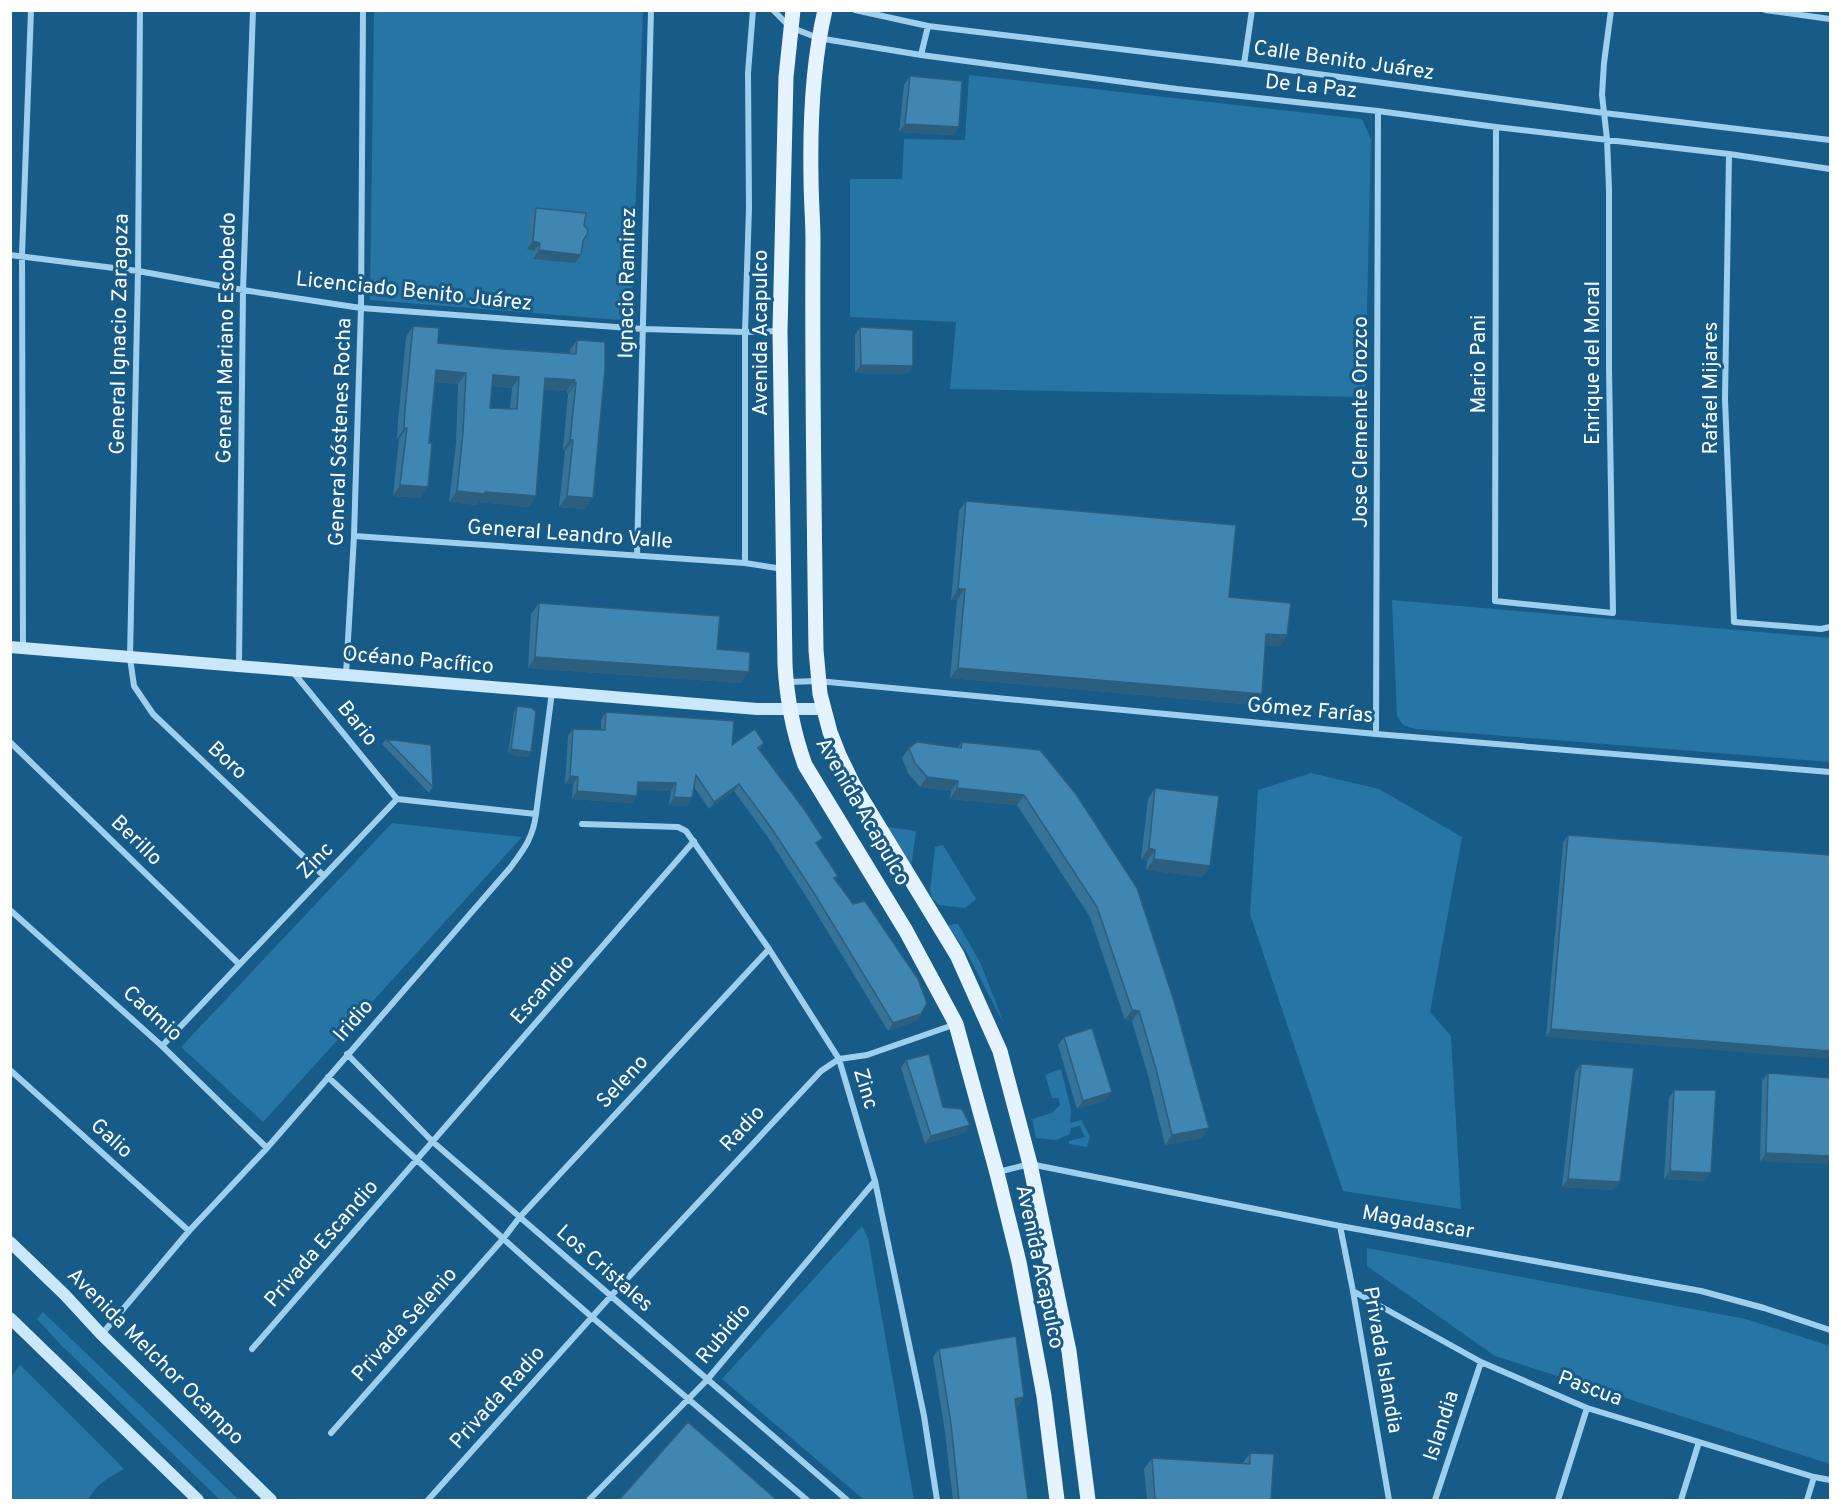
<svg xmlns="http://www.w3.org/2000/svg" width="1841" height="1511" font-family="Overpass,sans-serif">
<rect width="100%" height="100%" fill="#175b88"/>
<path fill="#2675a5" d="M 374,11 L 643,11 L 631,321 L 370,300 Z
M 969,75 L 1362,119 L 1371,139 L 1365,397 L 950,389 L 956,322 L 850,317 L 850,179 L 902,179 L 904,139 L 965,140 Z
M 1392,600 L 1830,638 L 1830,762 L 1416,729 L 1403,725 L 1397,716 Z
M 1311,773 L 1379,789 L 1462,837 L 1430,1012 L 1451,1036 L 1461,1209 L 1343,1191 L 1250,914 L 1258,790 Z
M 392,823 L 522,837 L 263,1122 L 181,1047 Z
M 881,826 L 916,831 L 911,868 Z
M 943,845 L 976,899 L 965,908 L 939,905 L 932,898 L 930,891 L 935,847 Z
M 954,924 L 958,924 L 980,962 L 1004,1024 L 967,953 L 948,926 Z
M 1061,1069 L 1071,1110 L 1070,1123 L 1081,1120 L 1090,1136 L 1087,1147 L 1069,1144 L 1069,1141 L 1085,1137 L 1080,1126 L 1071,1128 L 1070,1134 L 1056,1140 L 1036,1138 L 1032,1119 L 1052,1113 L 1060,1105 L 1058,1098 L 1052,1098 L 1045,1075 Z
M 862,1226 L 868,1238 L 914,1500 L 864,1500 L 722,1379 Z
M 1367,1248 L 1746,1319 L 1830,1346 L 1830,1464 L 1495,1356 L 1367,1266 Z
M 43,1312 L 239,1500 L 220,1500 L 61,1345 L 37,1319 Z
M 20,1365 L 124,1469 C 108,1478 96,1484 88,1500 L 11,1500 L 11,1377 Z"/>
<g fill="none" stroke-linecap="round" stroke-linejoin="round">
<path stroke="#9ed0ee" stroke-width="6" d="M 140,10 L 138,271 L 130,658 L 134,686 L 153,714 L 324,876
M 773,10 L 790,27 L 818,38 L 921,55 L 1177,89 L 1378,111 L 1496,127 L 1729,154 L 1830,169
M 855,10 L 928,26 L 1244,64 L 1604,113 L 1830,140
M 1765,10 L 1830,19
M 921,55 L 928,26
M 1244,64 L 1252,10
M 1496,127 L 1495,601 L 1613,613 L 1609,369 L 1609,189 L 1607,139 L 1602,95 L 1604,63 L 1611,10
M 1729,154 L 1725,399 L 1734,622 L 1821,629 L 1830,627
M 10,255 L 138,271 L 243,290 L 361,308 L 643,329 L 745,332 L 779,331
M 354,536 L 745,563 L 783,569
M 637,556 L 651,10
M 745,563 L 745,332 L 749,208 L 748,73 L 753,10
M 23,648 L 22,255 L 31,10
M 239,666 L 243,290 L 253,10
M 293,672 L 397,799
M 346,674 L 354,536 L 361,308 L 363,10
M 788,682 L 818,681 L 1376,734 L 1830,772
M 1376,734 L 1378,111
M 10,742 L 239,964
M 582,824 L 678,827 L 686,831 L 769,949 L 839,1059 L 875,1181 L 924,1416 L 937,1500
M 10,910 L 162,1046 L 267,1148
M 162,1046 L 397,799 L 536,814
M 347,1054 L 433,1142 L 847,1500
M 10,1070 L 189,1231
M 328,1077 C 415,1159 503,1240 593,1318 C 664,1379 736,1439 807,1500
M 998,1172 L 1030,1164 L 1340,1226 L 1701,1291 L 1764,1308 L 1830,1330
M 1340,1226 L 1353,1291 L 1389,1500
M 1353,1291 L 1481,1362 L 1587,1408 L 1814,1477 L 1830,1480
M 102,1334 L 189,1231 L 267,1148 L 510,868 C 524,849 533,838 536,814 L 552,692
M 252,1349 L 694,841
M 331,1433 L 503,1239 L 519,1218 L 769,949
M 428,1500 L 610,1297 L 821,1071 L 839,1059 L 867,1055 L 956,1024
M 589,1500 L 706,1381 L 875,1181
M 1435,1500 L 1481,1362
M 1558,1500 L 1587,1408
M 1681,1500 L 1699,1442
M 1807,1500 L 1814,1477"/>
<path stroke="#cbe7fa" stroke-width="12" d="M 10,647 L 757,709 L 823,709
M 10,1242 L 65,1295 L 101,1334 L 271,1500
M 10,1318 L 198,1500"/>
<path stroke="#e5f3ff" stroke-width="15" d="M 793,10 L 786,77 L 780,331 L 785,665 C 787,700 793,732 805,765 L 906,931 L 956,1024 L 997,1173 L 1019,1262 L 1044,1396 L 1057,1500
M 825,10 C 812,65 810,122 811,177 C 811,199 813,220 813,241 C 812,377 814,513 816,650 L 820,694 L 830,732 L 839,755 L 854,786 L 957,955 L 1000,1051 L 1030,1164 L 1069,1351 L 1088,1500"/>
</g>
<path fill="#367399" fill-rule="evenodd" d="M 910,76 L 959,127 L 953,135 L 899,132 L 904,85 Z
M 536,208 L 584,226 L 575,263 L 533,259 L 534,251 L 527,249 L 530,216 Z
M 413,326 L 438,343 L 503,349 L 570,353 L 570,350 L 577,340 L 585,509 L 559,507 L 565,451 L 563,450 L 568,394 L 567,394 L 567,391 L 544,389 L 536,496 L 529,507 L 479,502 L 477,505 L 449,502 L 456,444 L 458,384 L 435,382 L 421,498 L 393,496 L 399,439 L 397,439 L 398,421 L 406,337 ZM 492,386 L 512,388 L 510,408 L 490,408 Z
M 860,327 L 913,366 L 907,374 L 855,373 L 855,335 Z
M 966,501 L 1229,597 L 1287,635 L 1280,646 L 1265,645 L 1262,694 L 1254,705 L 950,678 L 957,600 L 951,600 L 959,511 Z
M 539,603 L 741,683 L 528,668 L 531,614 Z
M 517,706 L 531,752 L 527,757 L 508,754 L 514,712 Z
M 606,712 L 732,745 L 764,743 L 759,750 L 817,846 L 838,876 L 835,879 L 921,1014 L 916,1021 L 888,1031 L 809,901 L 767,836 L 734,791 L 709,809 L 694,787 L 687,806 L 669,805 L 671,791 L 637,789 L 637,796 L 632,803 L 572,799 L 573,784 L 565,784 L 568,736 L 573,729 L 601,730 L 601,720 Z
M 386,739 L 433,787 L 429,793 L 382,744 Z
M 962,742 L 1040,750 L 1209,1128 L 1202,1138 L 1165,1145 L 1149,1079 L 1132,1021 L 1125,1020 L 1090,917 L 1017,805 L 950,799 L 951,791 L 920,787 L 908,773 L 902,758 L 909,748 L 958,747 Z
M 1155,788 L 1203,877 L 1146,870 L 1147,861 L 1141,859 L 1148,799 Z
M 1568,835 L 1830,855 L 1546,1037 L 1563,843 Z
M 1064,1037 L 1106,1100 L 1077,1109 L 1058,1045 Z
M 906,1060 L 943,1107 L 964,1133 L 925,1144 L 901,1068 Z
M 1581,1064 L 1614,1190 L 1562,1187 L 1575,1072 Z
M 1768,1073 L 1830,1078 L 1760,1162 L 1762,1081 Z
M 1674,1090 L 1705,1181 L 1664,1179 L 1669,1098 Z
M 939,1349 L 1024,1397 L 1019,1405 L 1016,1406 L 1028,1500 L 953,1500 L 945,1432 L 933,1357 Z
M 1250,1453 L 1271,1500 L 1147,1500 L 1144,1469 L 1152,1458 L 1242,1464 Z"/>
<path fill="#2c5e7d" d="M 905,124 L 959,127 L 953,135 L 899,132 Z
M 533,241 L 540,243 L 534,251 L 527,249 Z
M 539,250 L 581,255 L 575,263 L 533,259 Z
M 861,365 L 913,366 L 907,374 L 855,373 Z
M 436,370 L 466,373 L 458,384 L 429,381 Z
M 493,375 L 519,377 L 512,388 L 485,386 Z
M 545,378 L 575,380 L 567,391 L 537,389 Z
M 574,383 L 576,383 L 568,394 L 567,394 Z
M 404,428 L 407,428 L 399,439 L 397,439 Z
M 570,440 L 573,440 L 565,451 L 563,450 Z
M 400,485 L 428,487 L 421,498 L 393,496 Z
M 457,491 L 485,492 L 536,496 L 529,507 L 479,502 L 477,505 L 449,502 Z
M 567,496 L 593,498 L 585,509 L 559,507 Z
M 958,589 L 965,589 L 957,600 L 951,600 Z
M 1266,634 L 1287,635 L 1280,646 L 1258,645 Z
M 535,657 L 749,672 L 741,683 L 528,668 Z
M 958,668 L 1262,694 L 1254,705 L 950,678 Z
M 511,749 L 531,752 L 527,757 L 508,754 Z
M 570,776 L 578,777 L 573,784 L 565,784 Z
M 927,777 L 958,781 L 951,791 L 920,787 Z
M 638,782 L 676,783 L 671,791 L 633,789 Z
M 739,784 L 734,791 L 709,809 L 714,802 Z
M 957,788 L 1024,795 L 1017,805 L 950,799 Z
M 577,791 L 637,796 L 632,803 L 572,799 Z
M 674,797 L 692,798 L 687,806 L 669,805 Z
M 1149,848 L 1155,850 L 1147,861 L 1141,859 Z
M 1154,859 L 1210,866 L 1203,877 L 1146,870 Z
M 1132,1010 L 1139,1011 L 1132,1021 L 1125,1020 Z
M 921,1014 L 916,1021 L 888,1031 L 893,1023 Z
M 1551,1029 L 1830,1051 L 1830,1059 L 1546,1037 Z
M 1112,1092 L 1106,1100 L 1077,1109 L 1083,1101 Z
M 970,1125 L 964,1133 L 925,1144 L 931,1136 Z
M 1209,1128 L 1202,1138 L 1165,1145 L 1172,1135 Z
M 1766,1153 L 1830,1156 L 1830,1164 L 1760,1162 Z
M 1670,1171 L 1711,1173 L 1705,1181 L 1664,1179 Z
M 1568,1179 L 1620,1182 L 1614,1190 L 1562,1187 Z
M 1024,1397 L 1019,1405 L 1009,1407 L 1015,1399 Z"/>
<path fill="#3f86b2" stroke="#2c5e7d" stroke-width="1.5" fill-rule="evenodd" d="M 910,76 L 962,81 L 959,127 L 905,124 Z
M 536,208 L 586,213 L 584,226 L 588,229 L 587,234 L 583,241 L 581,255 L 539,250 L 540,243 L 533,241 Z
M 413,326 L 439,328 L 438,343 L 503,349 L 576,354 L 577,340 L 605,342 L 605,369 L 593,498 L 567,496 L 573,440 L 570,440 L 576,383 L 574,383 L 575,380 L 545,378 L 536,496 L 485,492 L 485,494 L 457,491 L 463,433 L 466,373 L 436,370 L 429,443 L 432,443 L 428,487 L 400,485 L 407,428 L 404,428 L 405,410 ZM 493,375 L 519,377 L 517,409 L 490,408 Z
M 860,327 L 913,330 L 913,366 L 861,365 Z
M 966,501 L 1236,525 L 1229,597 L 1291,603 L 1287,635 L 1266,634 L 1262,694 L 958,668 L 965,589 L 958,589 Z
M 539,603 L 720,616 L 717,649 L 750,652 L 749,672 L 535,657 Z
M 517,706 L 532,708 L 536,712 L 531,752 L 511,749 Z
M 606,712 L 734,721 L 732,745 L 755,729 L 764,743 L 758,748 L 804,809 L 823,838 L 816,843 L 838,876 L 834,878 L 853,904 L 865,901 L 918,979 L 927,1003 L 921,1014 L 893,1023 L 814,893 L 772,829 L 739,784 L 714,802 L 696,775 L 692,798 L 674,797 L 676,783 L 638,782 L 637,796 L 577,791 L 578,777 L 570,776 L 573,729 L 605,730 Z
M 386,739 L 431,745 L 433,787 Z
M 917,742 L 961,748 L 962,742 L 1040,750 L 1076,794 L 1137,888 L 1174,1001 L 1209,1128 L 1172,1135 L 1156,1069 L 1139,1011 L 1132,1010 L 1097,907 L 1024,795 L 957,788 L 958,781 L 927,777 L 915,763 L 909,748 Z
M 1155,788 L 1219,796 L 1210,866 L 1154,859 L 1155,850 L 1149,848 Z
M 1568,835 L 1830,855 L 1830,1051 L 1551,1029 Z
M 1092,1028 L 1112,1092 L 1083,1101 L 1064,1037 Z
M 929,1054 L 943,1107 L 962,1109 L 970,1125 L 931,1136 L 906,1060 Z
M 1581,1064 L 1634,1068 L 1620,1182 L 1568,1179 Z
M 1768,1073 L 1830,1078 L 1830,1156 L 1766,1153 Z
M 1674,1090 L 1716,1090 L 1711,1173 L 1670,1171 Z
M 1016,1336 L 1024,1397 L 1015,1399 L 1028,1500 L 959,1500 L 951,1424 L 939,1349 Z
M 688,1422 L 777,1500 L 619,1500 Z
M 1250,1453 L 1274,1454 L 1271,1500 L 1155,1500 L 1152,1458 L 1250,1464 Z"/>
<g text-anchor="middle" dominant-baseline="central" stroke-width="6" stroke-linejoin="round" paint-order="stroke">
<g font-size="21" fill="#fff" stroke="#175b88">
<text transform="translate(1344 61) rotate(8)">Calle Benito Juárez</text>
<text transform="translate(1311 87) rotate(6)">De La Paz</text>
<text transform="translate(628 283) rotate(-89)">Ignacio Ramirez</text>
<text transform="translate(414 292) rotate(6)">Licenciado Benito Juárez</text>
<text transform="translate(761 333) rotate(-90)">Avenida Acapulco</text>
<text transform="translate(120 334) rotate(-89)">General Ignacio Zaragoza</text>
<text transform="translate(227 338) rotate(-89)">General Mariano Escobedo</text>
<text transform="translate(1593 363) rotate(-90)">Enrique del Moral</text>
<text transform="translate(1479 364) rotate(-90)">Mario Pani</text>
<text transform="translate(1711 388) rotate(-90)">Rafael Mijares</text>
<text transform="translate(1361 422) rotate(-90)">Jose Clemente Orozco</text>
<text transform="translate(341 432) rotate(-88)">General Sóstenes Rocha</text>
<text transform="translate(570 535) rotate(4)">General Leandro Valle</text>
<text transform="translate(418 661) rotate(5)">Océano Pacífico</text>
<text transform="translate(1310 711) rotate(5)">Gómez Farías</text>
<text transform="translate(357 724) rotate(51)">Bario</text>
<text transform="translate(227 761) rotate(43)">Boro</text>
<text transform="translate(862 812) rotate(60)">Avenida Acapulco</text>
<text transform="translate(136 841) rotate(44)">Berillo</text>
<text transform="translate(316 861) rotate(-46)">Zinc</text>
<text transform="translate(543 990) rotate(-49)">Escandio</text>
<text transform="translate(152 1014) rotate(42)">Cadmio</text>
<text transform="translate(354 1021) rotate(-49)">Iridio</text>
<text transform="translate(623 1082) rotate(-47)">Seleno</text>
<text transform="translate(865 1089) rotate(73)">Zinc</text>
<text transform="translate(743 1129) rotate(-47)">Radio</text>
<text transform="translate(111 1139) rotate(42)">Galio</text>
<text transform="translate(1418 1223) rotate(10)">Magadascar</text>
<text transform="translate(322 1244) rotate(-49)">Privada Escandio</text>
<text transform="translate(1039 1267) rotate(78)">Avenida Acapulco</text>
<text transform="translate(604 1269) rotate(41)">Los Cristales</text>
<text transform="translate(405 1325) rotate(-48)">Privada Selenio</text>
<text transform="translate(724 1334) rotate(-50)">Rubidio</text>
<text transform="translate(155 1357) rotate(45)">Avenida Melchor Ocampo</text>
<text transform="translate(1382 1360) rotate(80)">Privada Islandia</text>
<text transform="translate(1590 1389) rotate(20)">Pascua</text>
<text transform="translate(498 1398) rotate(-48)">Privada Radio</text>
<text transform="translate(1442 1426) rotate(-72)">Islandia</text>
</g>
</g>
<rect width="1841" height="1511" fill="none" stroke="#ffffff" stroke-width="24"/>
</svg>
